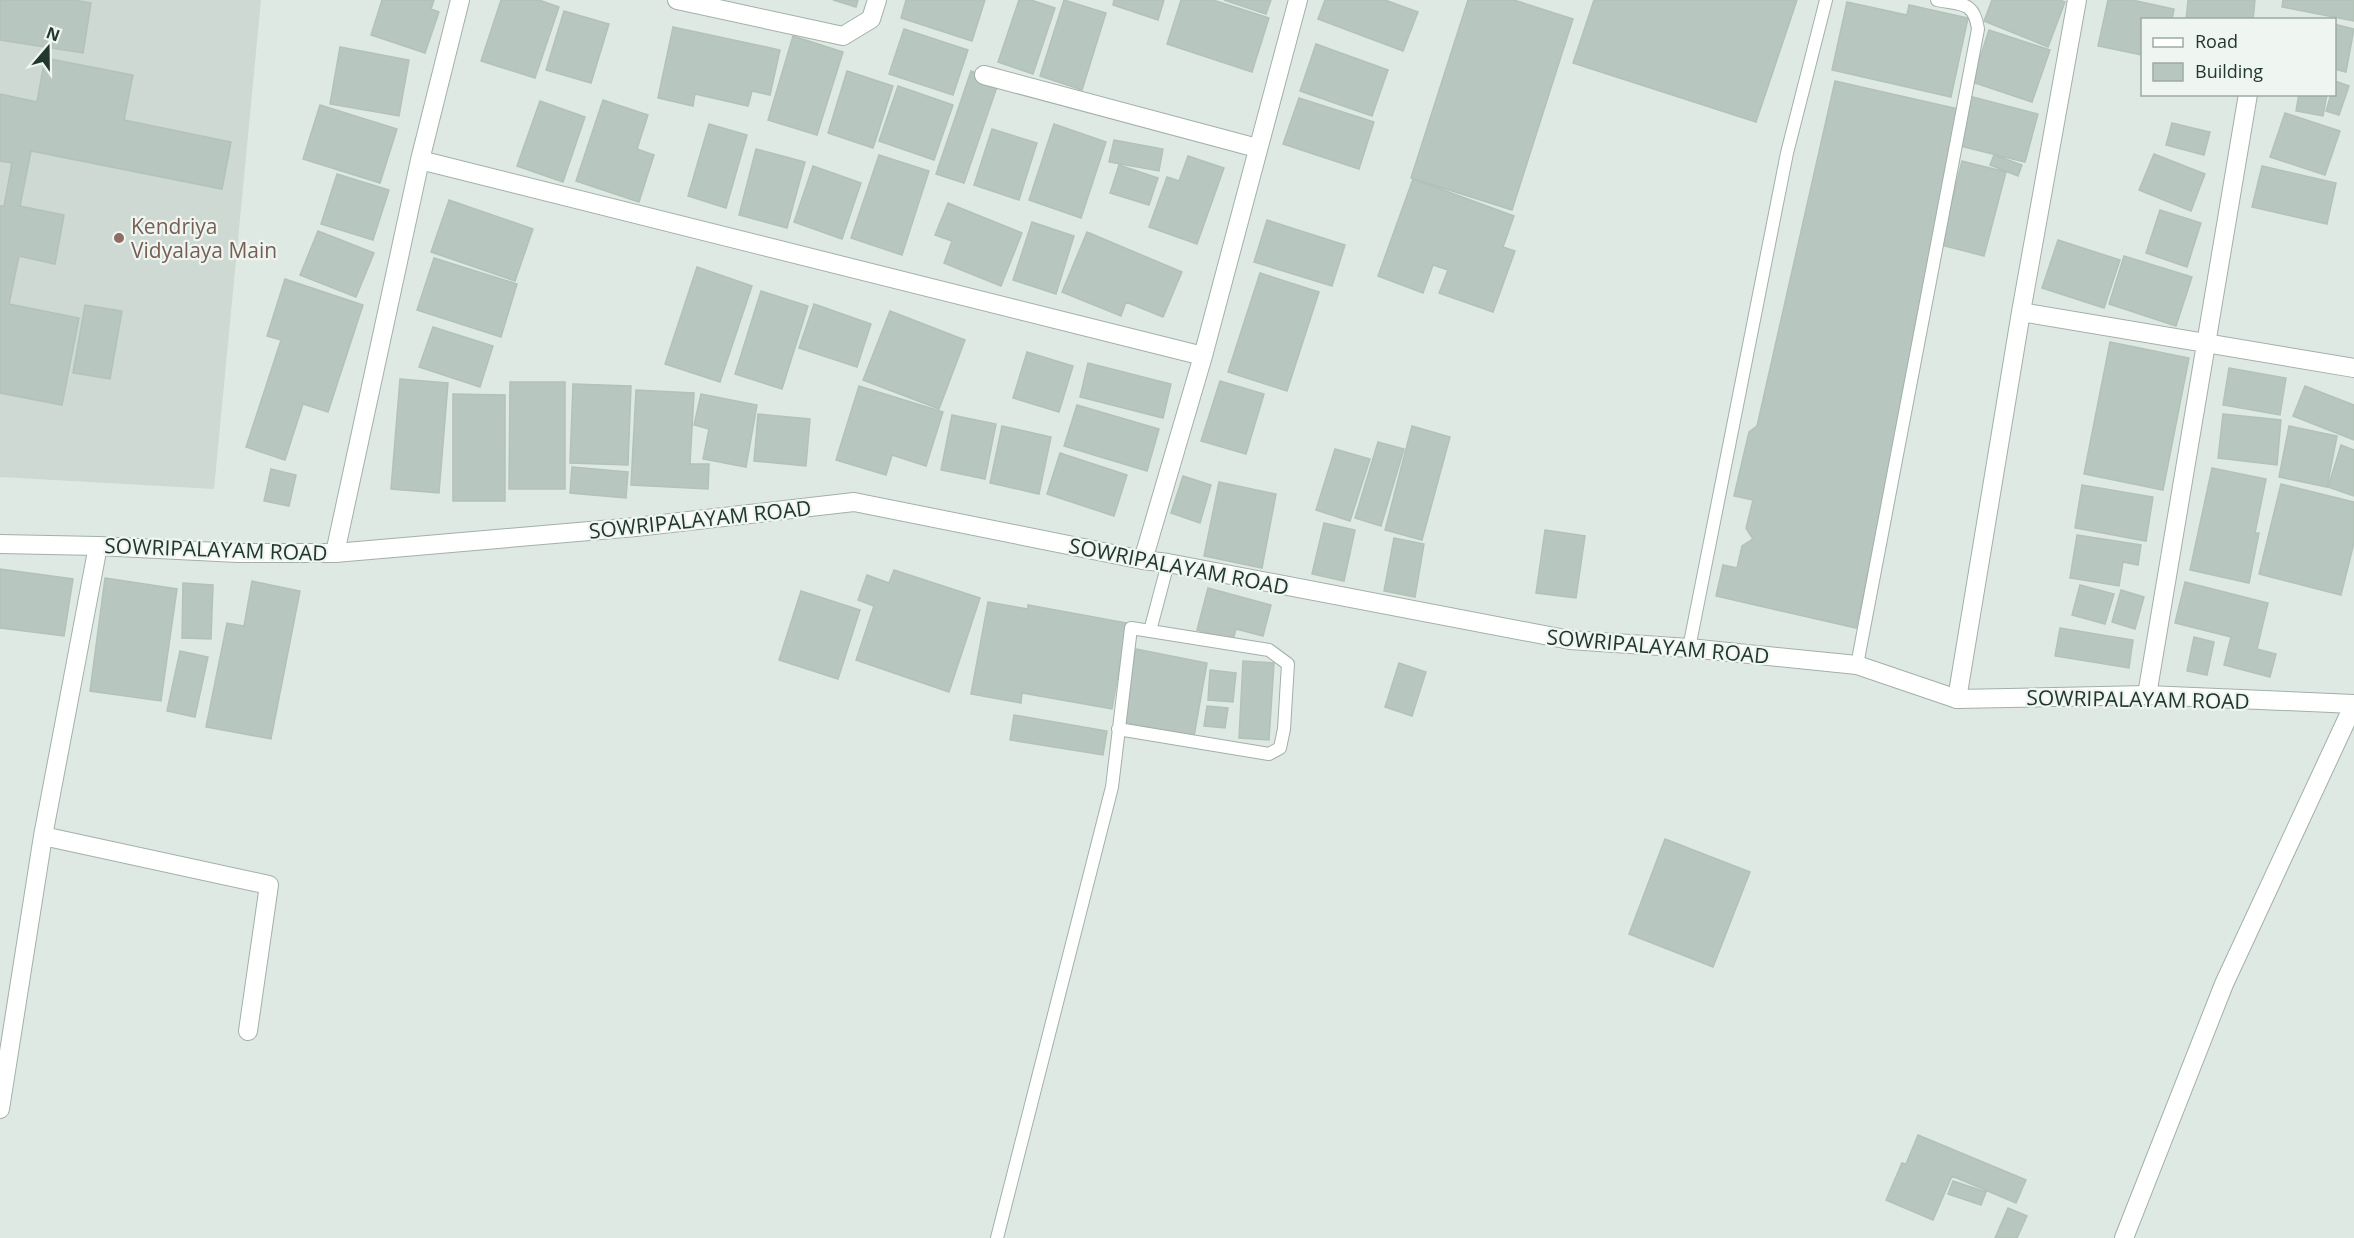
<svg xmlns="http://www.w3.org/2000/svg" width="2354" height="1238" font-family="'Open Sans',sans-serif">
<rect width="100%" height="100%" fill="#dfe9e3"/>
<path fill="#cdd9d2" d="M 0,0 L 261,0 L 214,489 L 0,477 Z"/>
<path fill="#b7c6bf" stroke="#b2c2b9" stroke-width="1.5" d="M 0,0 L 74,0 L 91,3 L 83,53 L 0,40 Z
M 382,0 L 434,0 L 431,9 L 439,12 L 425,53 L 371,35 Z
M 501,0 L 539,0 L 559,7 L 535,78 L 481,61 Z
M 833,0 L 858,0 L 856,7 Z
M 906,0 L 985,0 L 972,41 L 901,18 Z
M 1019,0 L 1031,0 L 1055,8 L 1033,74 L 998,62 Z
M 1064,0 L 1106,13 L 1082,90 L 1040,76 Z
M 1114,0 L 1164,0 L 1158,20 L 1113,5 Z
M 1181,0 L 1213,0 L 1269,18 L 1252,72 L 1167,44 Z
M 1224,0 L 1271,0 L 1266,14 Z
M 1325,0 L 1385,0 L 1418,12 L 1403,51 L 1318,19 Z
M 1468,0 L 1514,0 L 1573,19 L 1512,210 L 1411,178 Z
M 1594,0 L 1797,0 L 1756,122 L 1573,63 Z
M 1992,0 L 2060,0 L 2065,2 L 2048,47 L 1984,21 Z
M 2108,0 L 2132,0 L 2174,9 L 2172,20 L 2142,20 L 2142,55 L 2098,46 Z
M 2188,0 L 2255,0 L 2253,20 L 2186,20 Z
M 2283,0 L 2354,0 L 2354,21 L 2282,7 Z
M 1847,2 L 1907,15 L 1909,5 L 1968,18 L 1951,97 L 1832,70 Z
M 564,11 L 609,24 L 591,83 L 546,70 Z
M 2334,24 L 2354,29 L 2346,72 L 2334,69 Z
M 673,27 L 780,50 L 770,95 L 752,91 L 748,106 L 695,94 L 693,106 L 658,98 Z
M 904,29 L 968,50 L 953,95 L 889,74 Z
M 1989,30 L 2050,50 L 2032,102 L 1972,82 Z
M 793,36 L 843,52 L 817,135 L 768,120 Z
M 1316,44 L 1388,70 L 1372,116 L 1300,91 Z
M 340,47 L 409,60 L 399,116 L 330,104 Z
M 45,58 L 133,75 L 124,120 L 231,142 L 222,189 L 31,151 L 20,206 L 64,215 L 55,264 L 19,256 L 9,304 L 79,318 L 62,405 L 0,393 L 0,206 L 4,206 L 12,163 L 0,161 L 0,94 L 37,102 Z
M 847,71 L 893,86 L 873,148 L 828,133 Z
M 971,71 L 999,81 L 964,183 L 936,174 Z
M 1835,81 L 1963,110 L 1915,326 L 1889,478 L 1856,628 L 1716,596 L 1723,565 L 1737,568 L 1742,546 L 1753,539 L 1746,528 L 1753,500 L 1734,496 L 1749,432 L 1757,426 Z
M 2335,81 L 2349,86 L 2339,115 L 2326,111 L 2331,94 L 2334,94 Z
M 898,86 L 953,105 L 934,160 L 879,141 Z
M 2299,94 L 2327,94 L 2323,116 L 2296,111 Z
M 1969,96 L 2038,114 L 2025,162 L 1956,145 Z
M 1299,98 L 1374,122 L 1359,169 L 1283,144 Z
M 603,100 L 648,115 L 637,149 L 654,155 L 639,202 L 576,181 Z
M 540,101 L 585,117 L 563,182 L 517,166 Z
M 320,105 L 397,129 L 380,183 L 303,159 Z
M 2285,113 L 2340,131 L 2325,175 L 2270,157 Z
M 2172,123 L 2210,132 L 2204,155 L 2166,145 Z
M 709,124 L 747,135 L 726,208 L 688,196 Z
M 1054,124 L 1106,142 L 1081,218 L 1029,200 Z
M 992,129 L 1037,143 L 1019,200 L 974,185 Z
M 1114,140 L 1163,149 L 1159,171 L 1109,162 Z
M 756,149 L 805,162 L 787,228 L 739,215 Z
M 2154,154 L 2205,174 L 2191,211 L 2139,190 Z
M 879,155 L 929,171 L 902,255 L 851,238 Z
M 1994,155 L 2022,165 L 2018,176 L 1990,165 Z
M 1188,156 L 1224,168 L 1197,244 L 1149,227 L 1167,177 L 1179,181 Z
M 1962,161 L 2006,172 L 1984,256 L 1941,245 Z
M 1119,165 L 1158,178 L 1149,205 L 1110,193 Z
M 813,166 L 861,183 L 842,239 L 794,222 Z
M 2262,166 L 2336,183 L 2327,224 L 2252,207 Z
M 337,174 L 389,190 L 373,240 L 321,224 Z
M 1413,179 L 1514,216 L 1503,247 L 1515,251 L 1493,312 L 1439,293 L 1448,270 L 1433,265 L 1423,293 L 1378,276 Z
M 449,200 L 533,229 L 515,281 L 431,252 Z
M 948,203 L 1022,233 L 1001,286 L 944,263 L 952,241 L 935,235 Z
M 2160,210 L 2201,223 L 2187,267 L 2146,253 Z
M 1267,220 L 1345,245 L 1332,286 L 1254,262 Z
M 1032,222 L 1074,236 L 1056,294 L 1013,280 Z
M 318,231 L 374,253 L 356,297 L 300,275 Z
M 1087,232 L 1182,272 L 1163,317 L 1126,302 L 1121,316 L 1062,292 Z
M 2058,240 L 2120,260 L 2104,308 L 2042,288 Z
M 2124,256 L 2192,277 L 2176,326 L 2109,304 Z
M 434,258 L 517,284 L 501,337 L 417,310 Z
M 697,267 L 752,286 L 720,382 L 665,364 Z
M 1260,273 L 1319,292 L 1287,391 L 1228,372 Z
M 285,279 L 363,305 L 328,412 L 303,404 L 285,460 L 246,447 L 281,340 L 267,336 Z
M 761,291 L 808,306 L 782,389 L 735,374 Z
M 814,304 L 871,324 L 857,367 L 799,348 Z
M 85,305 L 122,311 L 110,379 L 73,373 Z
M 890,311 L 965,340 L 939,409 L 863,380 Z
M 433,327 L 493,346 L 480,387 L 419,367 Z
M 2110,342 L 2189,358 L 2163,490 L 2084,474 Z
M 1027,352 L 1073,366 L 1059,412 L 1013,398 Z
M 1088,363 L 1171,384 L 1163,418 L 1080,397 Z
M 2229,368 L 2286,378 L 2280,415 L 2223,405 Z
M 400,379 L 448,383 L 439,493 L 391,489 Z
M 1220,381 L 1264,394 L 1246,454 L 1201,441 Z
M 510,382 L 565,382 L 565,489 L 509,489 Z
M 573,384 L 631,386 L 628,465 L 570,463 Z
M 859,386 L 943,412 L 926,466 L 892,455 L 886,475 L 836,460 Z
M 2305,386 L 2354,405 L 2354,440 L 2293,416 Z
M 636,390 L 694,393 L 690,464 L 709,464 L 708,489 L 631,485 Z
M 453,394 L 505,395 L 505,501 L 453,501 Z
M 701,394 L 757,405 L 746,467 L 703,459 L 709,429 L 694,425 Z
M 1077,405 L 1159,429 L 1147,471 L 1064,446 Z
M 758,414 L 810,419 L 806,466 L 754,461 Z
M 2223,414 L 2281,420 L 2277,465 L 2218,458 Z
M 952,415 L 996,424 L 985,479 L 941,470 Z
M 1002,426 L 1051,437 L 1039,494 L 990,483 Z
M 1412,426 L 1450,437 L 1422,540 L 1385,530 Z
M 2289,426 L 2337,436 L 2327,487 L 2279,477 Z
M 1378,442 L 1404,449 L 1381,526 L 1355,518 Z
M 2341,445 L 2354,450 L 2354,496 L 2328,487 Z
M 1335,449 L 1370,459 L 1350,521 L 1316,510 Z
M 1060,453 L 1127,475 L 1114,516 L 1047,494 Z
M 572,467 L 628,472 L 626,498 L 570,493 Z
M 2212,468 L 2266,479 L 2255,533 L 2259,533 L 2249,583 L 2190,570 Z
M 271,469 L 296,475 L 289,506 L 264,501 Z
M 1183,476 L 1211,485 L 1200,523 L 1171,513 Z
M 1219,482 L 1276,494 L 1262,568 L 1204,556 Z
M 2281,484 L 2354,502 L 2354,543 L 2341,595 L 2259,574 Z
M 2082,485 L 2153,497 L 2146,541 L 2075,528 Z
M 1324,523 L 1355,530 L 1344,581 L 1312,574 Z
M 1545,530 L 1585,536 L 1576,598 L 1536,593 Z
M 2077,535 L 2141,545 L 2138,565 L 2123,562 L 2119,586 L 2070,578 Z
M 1394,538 L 1424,544 L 1415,597 L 1384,591 Z
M 0,569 L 73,579 L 64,636 L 0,628 Z
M 894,570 L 980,598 L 949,692 L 856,660 L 874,606 L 858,600 L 867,575 L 889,583 Z
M 105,578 L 177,589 L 161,701 L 90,691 Z
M 252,581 L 300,591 L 271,739 L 206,727 L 227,623 L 244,626 Z
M 2185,582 L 2268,603 L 2257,649 L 2276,654 L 2270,677 L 2224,665 L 2231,637 L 2175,623 Z
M 183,583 L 213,585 L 211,639 L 182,638 Z
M 2080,585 L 2114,594 L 2105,624 L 2072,615 Z
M 1208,588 L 1271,605 L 1263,636 L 1236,629 L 1233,640 L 1197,630 Z
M 2121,590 L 2144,597 L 2135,629 L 2112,622 Z
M 801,591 L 860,610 L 838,679 L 779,660 Z
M 988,602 L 1028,609 L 1028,605 L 1127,623 L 1112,709 L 1022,693 L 1021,703 L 971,694 Z
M 2060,628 L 2133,640 L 2129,668 L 2055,656 Z
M 2194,637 L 2214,642 L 2207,675 L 2187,671 Z
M 1136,649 L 1207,663 L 1194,736 L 1123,722 Z
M 180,651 L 208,657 L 195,717 L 167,711 Z
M 1243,661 L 1274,663 L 1269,740 L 1239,738 Z
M 1399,663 L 1426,672 L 1412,716 L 1385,707 Z
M 1210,670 L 1236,673 L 1233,702 L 1208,700 Z
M 1207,706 L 1228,708 L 1225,728 L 1204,726 Z
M 1014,715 L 1107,731 L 1103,755 L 1010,740 Z
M 1665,839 L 1750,872 L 1713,967 L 1629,934 Z
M 1918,1135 L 2026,1180 L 2016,1203 L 1952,1176 L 1933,1220 L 1886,1200 L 1902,1163 L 1906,1164 Z
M 1953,1181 L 1986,1192 L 1981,1205 L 1948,1194 Z
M 2008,1208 L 2027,1216 L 2017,1238 L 1995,1238 Z"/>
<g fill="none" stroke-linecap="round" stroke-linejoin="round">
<g stroke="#a2b0a9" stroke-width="14">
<path id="service" d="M 1689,648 L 1787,153 L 1826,0
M 1857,665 L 1978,29 C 1974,1 1962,5 1937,0
M 1118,729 L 1269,754 L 1280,748 L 1284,729 L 1288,664 L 1269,650 L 1150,631
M 997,1238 L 1112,787 L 1131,628 L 1150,631 L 1168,563"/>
</g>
<g stroke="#a2b0a9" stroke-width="20">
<path id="minor" d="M 677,0 L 843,36 L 871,19 L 877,0
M 984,75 L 1257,148
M 420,160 L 1203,356
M 2021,312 L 2077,0
M 335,553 L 420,160 L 460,0
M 1143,560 L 1203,356 L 1298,0
M 2147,695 L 2248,94
M 1957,699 L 2021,312 L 2354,368
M 43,836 L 269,885 L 248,1031
M 0,1109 L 43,836 L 98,546"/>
</g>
<g stroke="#a2b0a9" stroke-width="20">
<path id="tertiary" d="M 0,544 L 98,546 L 238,553 L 335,553 L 636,527 L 854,502 L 1143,560 L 1168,563 L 1570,640 L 1689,648 L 1857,665 L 1957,699 L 2147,695 L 2354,704
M 2124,1238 L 2224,984 L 2354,704"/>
</g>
<use href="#service" stroke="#fff" stroke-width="12"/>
<use href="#minor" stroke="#fff" stroke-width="18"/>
<use href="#tertiary" stroke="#fff" stroke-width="18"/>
</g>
<circle fill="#8d6e63" stroke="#eff6f1" stroke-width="2" cx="119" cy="238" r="6"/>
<g text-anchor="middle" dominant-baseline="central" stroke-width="4.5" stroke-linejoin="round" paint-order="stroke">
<g font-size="21" fill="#785e54" stroke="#eff6f1" text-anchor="start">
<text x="131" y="226">Kendriya<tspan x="131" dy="24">Vidyalaya Main</tspan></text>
</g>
<g font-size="21" fill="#21372f" stroke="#eff6f1">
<text transform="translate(700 519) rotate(-6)">SOWRIPALAYAM ROAD</text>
<text transform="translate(216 549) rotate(2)">SOWRIPALAYAM ROAD</text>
<text transform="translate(1179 566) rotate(11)">SOWRIPALAYAM ROAD</text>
<text transform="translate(1658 646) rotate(5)">SOWRIPALAYAM ROAD</text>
<text transform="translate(2138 699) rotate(1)">SOWRIPALAYAM ROAD</text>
</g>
</g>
<rect x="2141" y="18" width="195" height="78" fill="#eff6f1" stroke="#9daaa3" stroke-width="1.5"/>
<rect x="2153" y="38" width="30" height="9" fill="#ffffff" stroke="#9daaa3" stroke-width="1.5"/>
<text x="2195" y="48" font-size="18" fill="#21372f">Road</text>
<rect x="2153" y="63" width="30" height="18" fill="#b7c6bf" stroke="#9daaa3" stroke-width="1.5"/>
<text x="2195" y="78" font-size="18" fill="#21372f">Building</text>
<g transform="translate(48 48) rotate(20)" stroke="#eff6f1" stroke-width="4.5" paint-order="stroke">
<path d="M0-4.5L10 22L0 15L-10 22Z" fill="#21372f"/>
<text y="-9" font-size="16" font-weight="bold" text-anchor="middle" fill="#21372f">N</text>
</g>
</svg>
